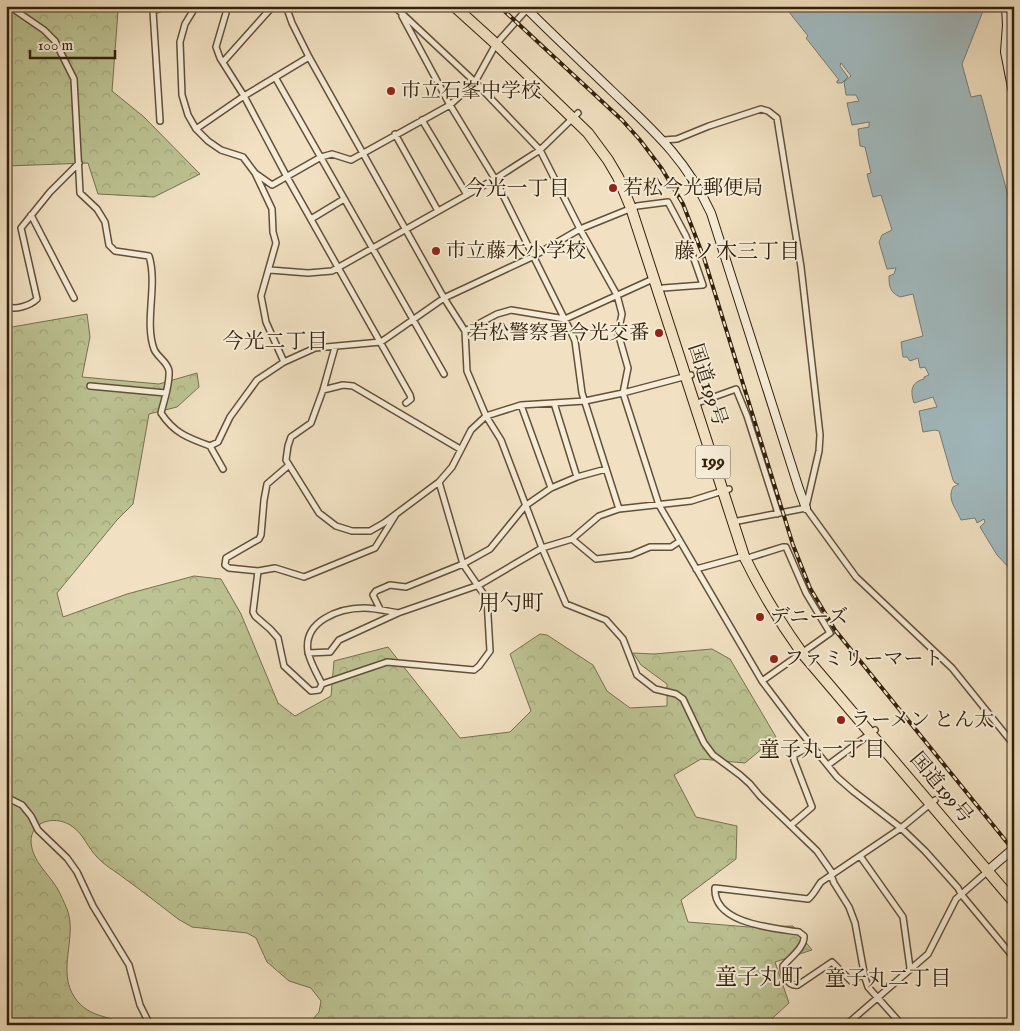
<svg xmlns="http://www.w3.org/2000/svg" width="1020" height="1031" font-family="'IM FELL English','Noto Serif JP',serif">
<defs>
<pattern id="forest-crowns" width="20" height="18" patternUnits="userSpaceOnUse" patternTransform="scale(1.25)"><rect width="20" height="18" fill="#bcc292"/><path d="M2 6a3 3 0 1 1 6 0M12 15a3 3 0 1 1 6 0" fill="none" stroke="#a2a67d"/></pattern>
</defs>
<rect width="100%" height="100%" fill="#f1e1c2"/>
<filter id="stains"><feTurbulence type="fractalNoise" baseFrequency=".004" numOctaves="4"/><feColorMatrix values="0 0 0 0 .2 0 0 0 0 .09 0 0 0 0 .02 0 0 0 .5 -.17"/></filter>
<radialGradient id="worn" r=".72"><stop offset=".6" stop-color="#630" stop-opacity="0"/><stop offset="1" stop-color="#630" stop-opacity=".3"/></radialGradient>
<path fill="url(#forest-crowns)" stroke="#77714e" d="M 6,6 L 136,6 L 118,11 L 112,91 L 144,117 L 200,174 L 154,197 L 98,194 L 88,163 L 6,166 Z
M 87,314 L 90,337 L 82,377 L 159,384 L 197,373 L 199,387 L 177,407 L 149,414 L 133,504 L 117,520 L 57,593 L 63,617 L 127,594 L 194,576 L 221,579 L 241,614 L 278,703 L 295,716 L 331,696 L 334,661 L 388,647 L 460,738 L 510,732 L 531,711 L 510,654 L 540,634 L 547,635 L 593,665 L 607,691 L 630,708 L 667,706 L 667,684 L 641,665 L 633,653 L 654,654 L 712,649 L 730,659 L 776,737 L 745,763 L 701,759 L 674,775 L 696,817 L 737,826 L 736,859 L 681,900 L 688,922 L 749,927 L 793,926 L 812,950 L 775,962 L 789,1003 L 765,1025 L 308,1025 L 319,1012 L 321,1001 L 311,988 L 289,981 L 267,962 L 256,938 L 247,933 L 192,927 L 178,919 C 160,905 142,891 124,878 C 115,871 104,865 97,857 C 88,848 83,834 73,827 C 58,815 30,819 31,843 C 33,862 48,873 57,888 C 61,895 64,902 67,909 C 78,937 56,971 75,998 C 89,1018 108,1015 127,1025 L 6,1025 L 6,328 Z"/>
<path fill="#a1babf" stroke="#757c77" d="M 786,6 L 985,6 L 962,64 L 971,97 L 981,95 L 1014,218 L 1014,573 L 997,555 L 980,527 L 985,522 L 984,519 L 977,523 L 975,518 L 961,520 C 956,508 947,500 953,487 L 959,484 L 955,483 L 953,480 L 939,431 L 935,430 L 923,432 L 919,411 L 937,407 L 933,397 L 914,403 C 910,391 911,382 924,379 L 924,377 L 929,375 L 925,367 L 920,368 L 918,358 L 910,361 L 907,357 L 903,357 L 901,342 L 923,336 L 913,294 L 900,297 C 890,292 889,287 889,276 L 894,274 L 896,268 L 887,269 L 879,242 L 882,235 L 892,230 L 881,195 L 873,197 L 867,174 L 871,173 L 865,147 L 860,146 L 858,129 L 869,127 L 869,122 L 852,125 L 847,103 L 859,101 L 856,95 L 846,95 L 844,82 L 851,76 L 841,63 L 840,66 L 848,77 L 842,83 L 837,83 L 837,81 L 839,80 L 806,38 L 808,36 L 785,7 Z"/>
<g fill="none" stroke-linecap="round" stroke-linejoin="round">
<path stroke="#757c77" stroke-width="2" d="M 1014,18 L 1014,47
M 813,649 L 835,633"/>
<g stroke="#625038" stroke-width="8">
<path id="street" d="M 9,6 L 44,30 L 55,41 L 74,79 L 80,193 L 97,209 L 105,222 L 109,245 L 115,251 L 149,256 C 158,285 144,322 154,349 C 157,357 168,362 169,371 C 170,385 164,400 161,413 C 174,433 188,438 210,446 L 223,469
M 196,6 L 185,24 L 180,42 L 182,95 L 188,115 L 196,129 L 208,141 L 221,150 L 243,157 L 255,173 L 272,209 L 273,232 L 276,243 L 261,296 L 266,322 L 284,362
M 228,6 L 216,47 L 220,58 L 244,96 L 287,177 L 410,395 L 411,399 L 406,403
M 286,6 L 292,23 L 309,57 L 444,298 L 465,331 L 467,371 L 486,416 L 501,440 L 542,548 L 566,604 L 606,620 L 623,639 L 637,675 L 655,689 L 676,694 L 683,699 L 704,743 L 713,755 L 740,775 L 750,784 L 760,796 L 817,851 L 833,874
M 394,6 L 475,82 L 540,150 L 580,229 L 617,295 L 622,314 L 618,333 L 628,368 L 623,393 L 659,505 L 762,681 L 796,726 L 837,777 L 853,791 L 901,828 L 925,851 L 958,888 L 961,894 L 1014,958
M 402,16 L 450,105 L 495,179 L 571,332 L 575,341 L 582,393 L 619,509
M 223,62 L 273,6
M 275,77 L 444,374
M 422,120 L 467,195
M 160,121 L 153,11 L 167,6
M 196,129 L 244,96 L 309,57
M 395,134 L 438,211
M 664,140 L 677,139 L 709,126 L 761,109 L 768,111 L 777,118 L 801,267 L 820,435 L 819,451 L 806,507
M 255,173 L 272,185 L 321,157 L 332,154 L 351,160 L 450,105 L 475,82 L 496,44 L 527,9 L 526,8
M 31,215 L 74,298
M 311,219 L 344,199
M 270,270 L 308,273 L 332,271 L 495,179 L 540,150 L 578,113
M 6,305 C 13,312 31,305 37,299 L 21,228 L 50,192 L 79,163
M 465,331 L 497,314 L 511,310 L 565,319 L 653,279
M 335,347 L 323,390 L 311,423 L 291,437 L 288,446 L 286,460 L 319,513 L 336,526 L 352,531 L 370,531 L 384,523 L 439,482 L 452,467 L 471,430 L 486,416 L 521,405 L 585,401 L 623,393 L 691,375
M 90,386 L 166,393
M 323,390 L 343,385 L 353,386 L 460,449
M 700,402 L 736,389 L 747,416 L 777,510 L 777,514
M 554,403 L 577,477
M 521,405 L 551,488
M 210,446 L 218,442 L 230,417 L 257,380 L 284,362 L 315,348 L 381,342 L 444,298 L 532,257 L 580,229 L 637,206 L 668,202 L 686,236 L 703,285 L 663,288
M 288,466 L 267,484 L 264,500 L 261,535 L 259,539 L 226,558 L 225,565 L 229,568 L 258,571 L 275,568 L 304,577 L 375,548 L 395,516
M 806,508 L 856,577 L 952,668 L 1014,745
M 738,521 L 806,508
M 572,539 L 596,559 L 631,555 L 650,547 L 671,547 L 680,541
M 751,557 L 783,547 L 786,547 L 806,593 L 830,633 L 762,681
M 696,569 L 744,556
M 258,571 L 253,612 L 255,616 L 270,629 L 278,638 L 284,666 L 311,691 L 319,690 L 322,684 L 387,662 L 474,670 L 479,666 L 490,651 L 487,599 L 463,564 L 439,482
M 380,609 L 373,595 L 376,591 L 390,585 L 406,587 L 463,564 L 490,549 L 525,506 L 551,488 L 577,477 L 606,469
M 308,653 L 330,652 L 339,640 L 398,613 L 479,585 L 542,548 L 572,539 L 599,516 L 619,509 L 691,501 L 729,489
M 322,684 C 317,674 310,662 308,652 C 303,621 339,608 364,608 C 375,608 387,611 398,613
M 828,765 L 875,730
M 6,797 L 22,805 L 31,816 L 38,830 L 67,858 L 77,872 L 93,906 L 129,965 L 140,1005 L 150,1025
M 791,825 L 812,807 L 794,760 L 794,755 L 811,746
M 860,856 L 903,917 L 910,968
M 831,875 L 834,883 L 849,907 L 855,923 L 865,978 L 868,987 L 902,1025
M 864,972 L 852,982 L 832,962 L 798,985 C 788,987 783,975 783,966 C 790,958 805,947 804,936 L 799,932 C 774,928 713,924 715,888 L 808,899 C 813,896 817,887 821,882 L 901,828 L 935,800
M 846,1025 L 928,954 L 956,899 L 989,870"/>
</g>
<g stroke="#32200a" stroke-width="10">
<path id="secondary" d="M 1006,6 L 1007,25 L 1005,52 L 1014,98
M 527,9 C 555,37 584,64 613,92 C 654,131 686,159 711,213 L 799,489 L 806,508
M 992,867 L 1014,848"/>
</g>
<g stroke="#32200a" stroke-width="12">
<path id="highway" d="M 454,6 L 496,44 L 588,133 L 608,160 L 618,177 L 631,208 L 744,556 C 761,591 779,621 802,653 L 1014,902"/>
</g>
<use href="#street" stroke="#f6ecd7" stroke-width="5"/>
<use href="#secondary" stroke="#f6ecd7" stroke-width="8"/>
<use href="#highway" stroke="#f1e1c2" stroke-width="10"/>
<g stroke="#32200a" stroke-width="4">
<path id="rail" d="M 499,6 L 622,120 L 640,140 L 662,169 L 683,204 L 704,258 L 793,545 L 810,588 L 835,630 L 1014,851"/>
</g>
<use href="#rail" stroke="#f6ecd7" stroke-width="2" stroke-dasharray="5.5" stroke-linecap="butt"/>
</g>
<g fill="#8f2418" stroke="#f6ecd7" stroke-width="2">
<circle cx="391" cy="91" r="5"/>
<circle cx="613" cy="188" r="5"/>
<circle cx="436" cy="251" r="5"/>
<circle cx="659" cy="333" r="5"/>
<circle cx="760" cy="617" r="5"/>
<circle cx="774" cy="659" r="5"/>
<circle cx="841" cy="720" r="5"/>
</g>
<g text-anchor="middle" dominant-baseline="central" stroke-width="4" stroke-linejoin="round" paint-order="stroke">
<rect fill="#f6ecd7" stroke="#6d5d48" stroke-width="1" x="695.5" y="445.5" width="35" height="33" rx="4"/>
<g font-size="19" font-weight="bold" fill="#32200a">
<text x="713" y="462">199</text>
</g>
<g font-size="20" fill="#32200a" stroke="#f6ecd7" text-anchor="start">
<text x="401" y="91">市立石峯中学校</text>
<text x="623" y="188">若松今光郵便局</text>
<text x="446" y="251">市立藤木小学校</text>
<text x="649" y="333" text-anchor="end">若松警察署今光交番</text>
<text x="770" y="617">デニーズ</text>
<text x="784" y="659">ファミリーマート</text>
<text x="851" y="720">ラーメン とん太</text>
</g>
<g font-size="20" fill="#32200a" stroke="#f6ecd7">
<text transform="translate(707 385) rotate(72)">国道199号</text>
<text transform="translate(941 788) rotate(50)">国道199号</text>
</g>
<g font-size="21" fill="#32200a" stroke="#f6ecd7">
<text x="517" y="189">今光一丁目</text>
<text x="737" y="252">藤ノ木三丁目</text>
<text x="275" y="342">今光二丁目</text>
<text x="822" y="750">童子丸一丁目</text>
<text x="888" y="979">童子丸二丁目</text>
</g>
<g font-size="22" fill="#32200a" stroke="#f6ecd7">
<text x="511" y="604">用勺町</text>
<text x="759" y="978">童子丸町</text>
</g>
</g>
<rect width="1020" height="1031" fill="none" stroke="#f1e1c2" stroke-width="25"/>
<rect x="8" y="8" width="1005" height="1016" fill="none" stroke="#32200a" stroke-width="2.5"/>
<rect x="12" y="12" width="995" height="1006" fill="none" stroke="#32200a"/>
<path d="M30 50v8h85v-8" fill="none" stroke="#32200a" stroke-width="2.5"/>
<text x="38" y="50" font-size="15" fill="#32200a" stroke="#f6ecd7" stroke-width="4" paint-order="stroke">100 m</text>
<rect width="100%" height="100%" filter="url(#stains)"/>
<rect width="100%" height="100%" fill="url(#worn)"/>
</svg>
